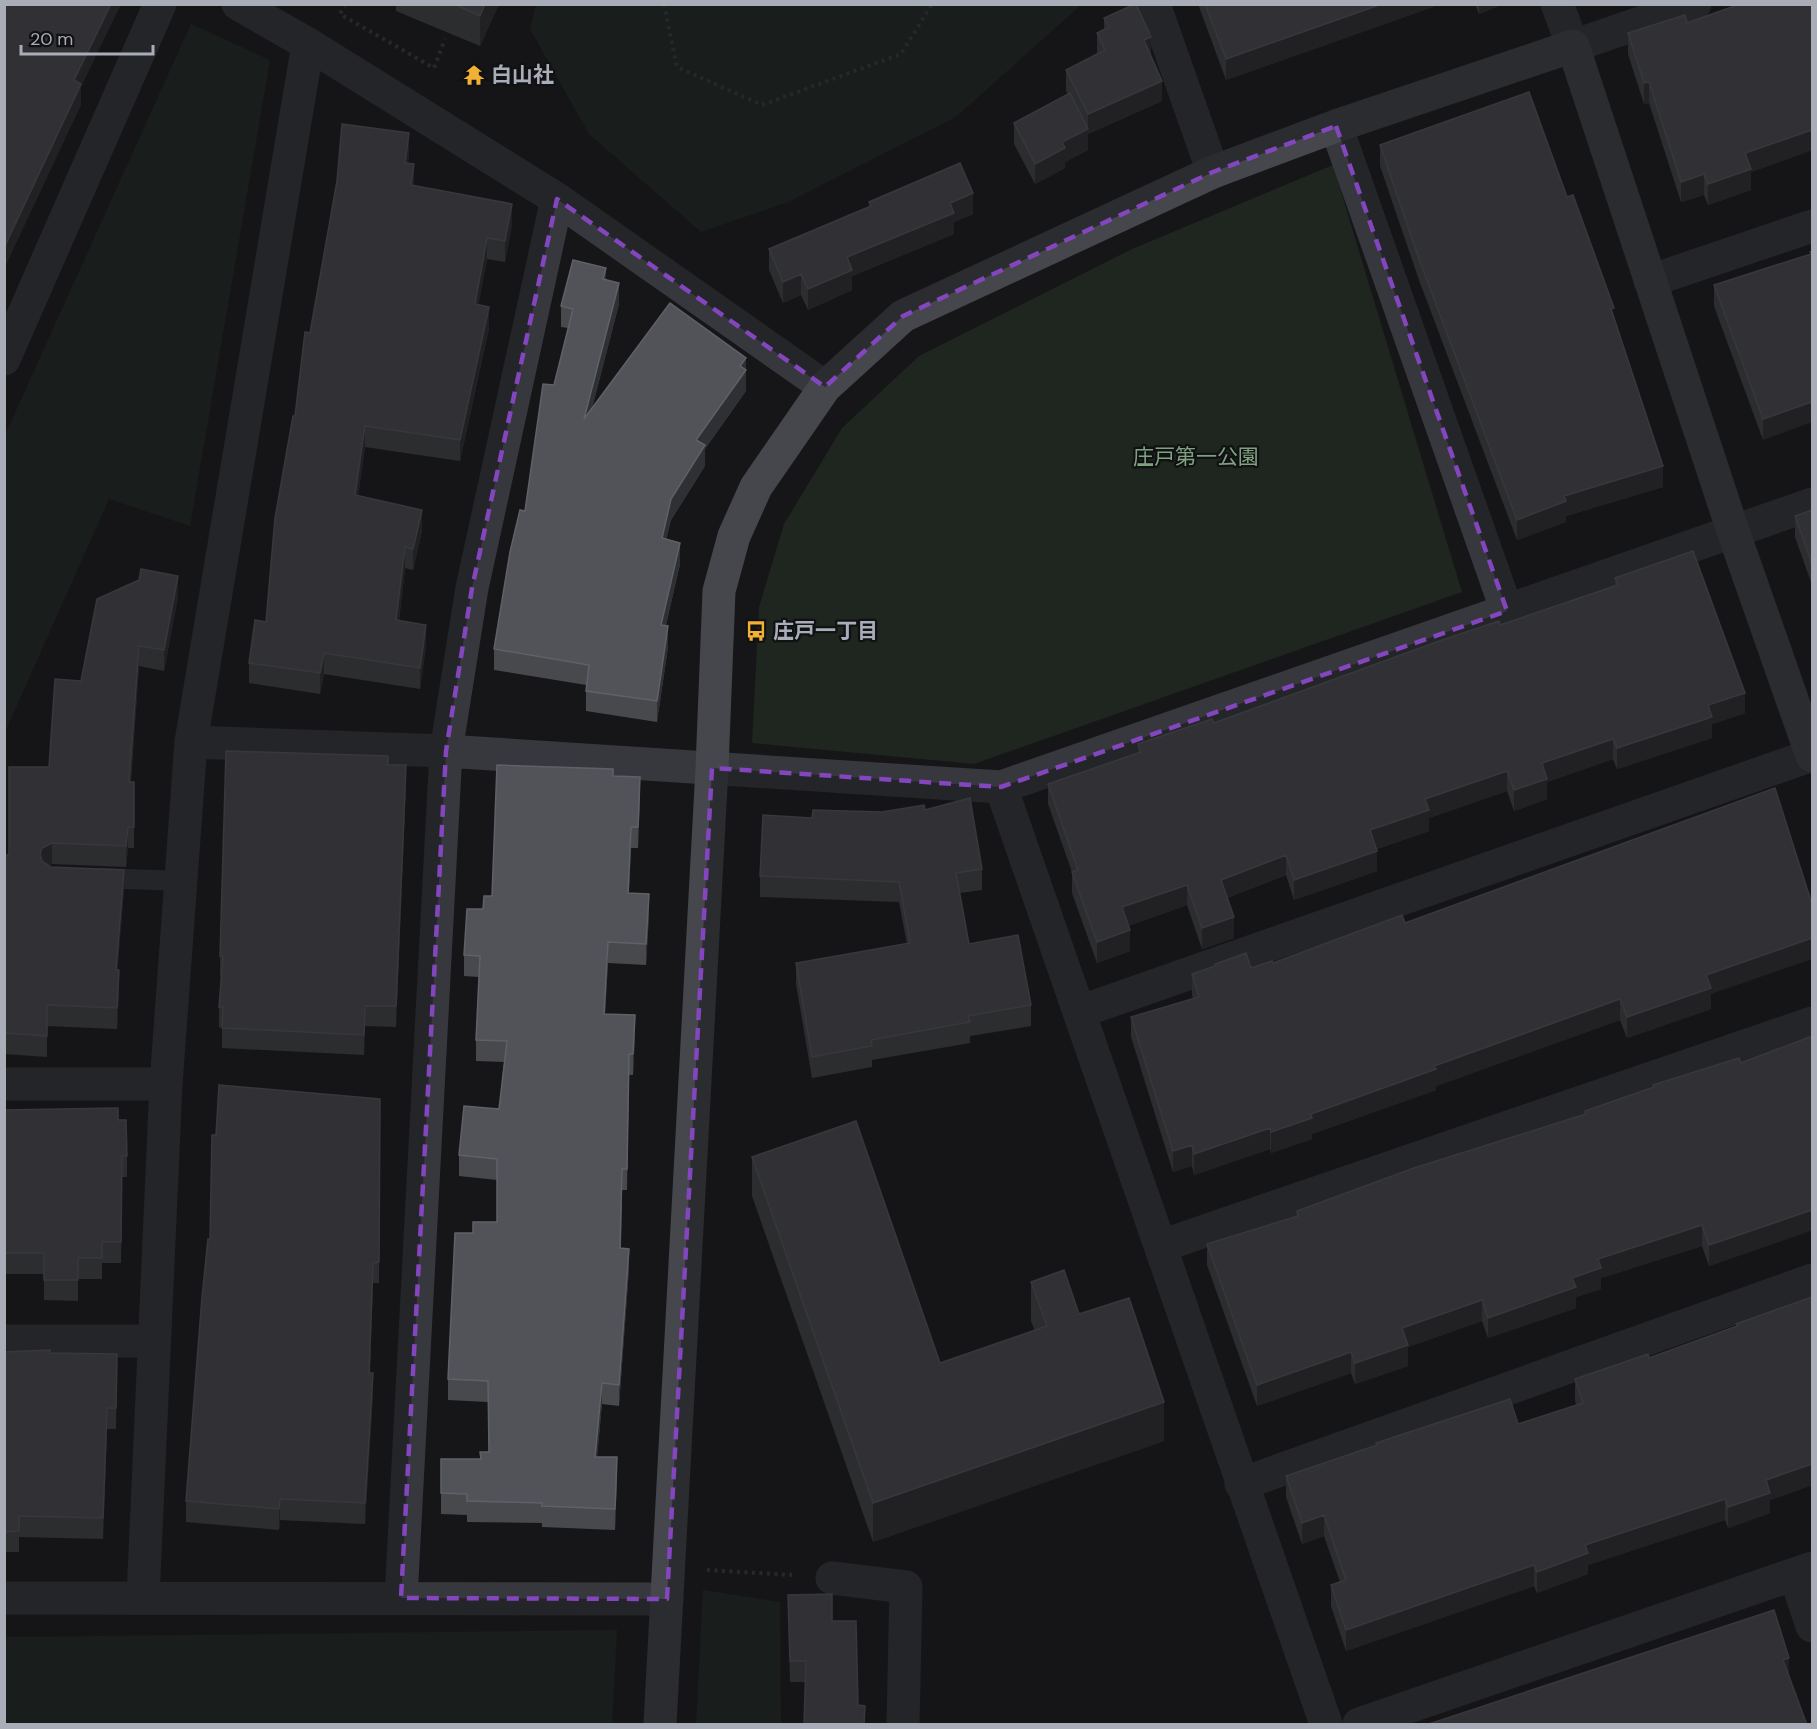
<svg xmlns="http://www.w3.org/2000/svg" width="1817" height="1729" font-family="'DM Sans','Noto Sans JP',sans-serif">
<rect width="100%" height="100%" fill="#161618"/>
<path fill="#1e261f" d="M 536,4 L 1081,4 L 1081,5 L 956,117 L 788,202 L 701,232 L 589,134 L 530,29 Z
M 191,24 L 270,60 L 190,526 L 109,499 L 5,732 L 5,435 Z
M 1333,165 L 1462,592 L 974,764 L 752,743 L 759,607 L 784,524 L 842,428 L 919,356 L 1132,249 Z
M 703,1590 L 780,1602 L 781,1724 L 696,1724 Z
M 617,1630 L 612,1724 L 5,1724 L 5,1637 Z"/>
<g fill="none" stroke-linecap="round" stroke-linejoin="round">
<path stroke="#3d3f44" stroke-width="4" stroke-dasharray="3 4.5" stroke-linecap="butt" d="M 345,4 L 340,14 L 434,68 L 445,39
M 664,4 L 677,67 L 762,105 L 901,54 L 932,4
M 707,1570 L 792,1575"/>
<path stroke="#37383d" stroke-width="20" d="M 99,878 L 181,881"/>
<path stroke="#37383d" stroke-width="33" d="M 238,4 L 308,44 L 557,199 L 825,387
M 1154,4 L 1213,172
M 1557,4 L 1573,46 L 1695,4
M 1336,126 L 1507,611
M 1650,281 L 1812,226
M 4,359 L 160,4
M 191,742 L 446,751 L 472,588 L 557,199
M 1001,787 L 1326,1724
M 1079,1012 L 1812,755
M 4,1084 L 166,1084
M 1161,1246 L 1812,1023
M 4,1341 L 153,1341
M 1241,1484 L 1812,1280
M 1795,1575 L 1812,1626
M 832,1578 L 906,1587 L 903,1724
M 4,1598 L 667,1599
M 143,1598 L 166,1084 L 191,742 L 308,44
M 401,1598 L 446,751 L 1001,787 L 1812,504
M 1359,1724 L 1812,1568"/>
<path stroke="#45474d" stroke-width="33" d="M 660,1724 L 712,768 L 719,591 L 734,536 L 756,487 L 825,387 L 903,316 L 1213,172 L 1336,126 L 1573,46 L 1733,531 L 1812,756"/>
</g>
<path fill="#47494d" d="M 396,4 L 499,4 L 480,46 L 396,11 Z
M 1198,4 L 1441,4 L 1226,80 Z
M 1475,4 L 1503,4 L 1479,14 Z
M 1812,4 L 1812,150 L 1751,172 L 1751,190 L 1708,205 L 1704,195 L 1681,202 L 1649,103 L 1644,104 L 1628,54 L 1628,33 Z
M 1104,18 L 1151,56 L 1162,101 L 1088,134 L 1088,150 L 1065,162 L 1065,168 L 1035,184 L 1014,144 L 1014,123 L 1068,94 L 1066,91 L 1066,70 L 1097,54 L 1097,33 L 1104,29 Z
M 1380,145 L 1567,197 L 1614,316 L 1663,487 L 1566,516 L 1566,522 L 1517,540 L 1419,280 L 1380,166 Z
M 409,154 L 408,164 L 414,185 L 512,225 L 505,262 L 487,259 L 478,304 L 489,328 L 460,461 L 365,447 L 358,496 L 422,531 L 413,570 L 405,568 L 399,621 L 426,646 L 420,689 L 324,674 L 320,694 L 249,683 L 249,663 L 266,622 L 295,416 L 310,333 Z
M 869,202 L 973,214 L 954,222 L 954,234 L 852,276 L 852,290 L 808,310 L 801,295 L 783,303 L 769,270 L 769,249 L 869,207 Z
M 1812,251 L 1763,440 L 1714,306 L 1714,285 L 1810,255 L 1810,252 Z
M 606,280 L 619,304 L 592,408 L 746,358 L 746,391 L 705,449 L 705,466 L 671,520 L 666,539 L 680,564 L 666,625 L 668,647 L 657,722 L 586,711 L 586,685 L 494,670 L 494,649 L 554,385 L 568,328 L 561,327 L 561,306 Z
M 1812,510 L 1812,585 L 1795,537 L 1795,516 Z
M 1615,578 L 1745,713 L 1712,724 L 1712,738 L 1617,769 L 1613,759 L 1547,782 L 1547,799 L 1514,811 L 1507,791 L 1429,818 L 1429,831 L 1377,849 L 1377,871 L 1294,900 L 1286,875 L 1227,898 L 1234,938 L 1202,949 L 1187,905 L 1128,926 L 1130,951 L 1097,963 L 1072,893 L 1072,872 L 1048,804 L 1048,784 L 1138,753 L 1138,744 L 1214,723 L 1615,585 Z
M 178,597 L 164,671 L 139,666 L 131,782 L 134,782 L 134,848 L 128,848 L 126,867 L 52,864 L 49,866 L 124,891 L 117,970 L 119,991 L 117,1029 L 47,1026 L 47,1057 L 4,1054 L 4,855 L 9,855 L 49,767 L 81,681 Z
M 388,765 L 406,785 L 396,1027 L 365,1026 L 364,1055 L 222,1048 L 222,1028 L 219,1027 L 219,1007 L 221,976 L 220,976 L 220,956 Z
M 613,776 L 640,797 L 638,848 L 631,848 L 629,893 L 649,915 L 646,965 L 608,963 L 605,1014 L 635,1035 L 633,1075 L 629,1075 L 627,1190 L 622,1190 L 621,1248 L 629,1269 L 619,1406 L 602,1404 L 597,1457 L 617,1478 L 615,1530 L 542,1527 L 542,1523 L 467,1522 L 467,1515 L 441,1514 L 441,1459 L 480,1459 L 489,1452 L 488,1402 L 448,1400 L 448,1379 L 473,1233 L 497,1222 L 497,1180 L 459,1176 L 459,1155 L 499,1109 L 504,1062 L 476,1061 L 476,1040 L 479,977 L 464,976 L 464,955 L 483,909 L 492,896 Z
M 925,810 L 982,869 L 982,890 L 960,893 L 969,944 L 1031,1005 L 1031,1026 L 970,1036 L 970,1043 L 872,1060 L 872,1067 L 812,1078 L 796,984 L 796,963 L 907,944 L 899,902 L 760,897 L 760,876 L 812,818 Z
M 1405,923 L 1711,994 L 1711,1009 L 1627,1038 L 1620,1020 L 1436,1086 L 1436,1090 L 1312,1134 L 1312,1139 L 1271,1153 L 1270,1149 L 1194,1175 L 1192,1166 L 1173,1172 L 1131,1037 L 1131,1017 L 1193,998 L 1192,995 L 1192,974 L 1215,966 L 1215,964 L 1251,968 L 1273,963 Z
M 1812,1036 L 1812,1230 L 1709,1266 L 1702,1246 L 1601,1278 L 1601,1289 L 1576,1297 L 1576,1308 L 1488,1338 L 1482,1321 L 1408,1347 L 1408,1366 L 1355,1384 L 1351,1373 L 1257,1406 L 1207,1265 L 1207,1244 L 1297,1216 L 1297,1211 L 1585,1114 L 1585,1111 L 1653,1088 L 1653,1085 L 1741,1063 Z
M 380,1099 L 379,1283 L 373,1283 L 370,1373 L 373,1393 L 365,1524 L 280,1520 L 279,1530 L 186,1522 L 186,1501 L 210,1239 L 216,1135 Z
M 4,1110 L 118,1120 L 127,1156 L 127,1177 L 122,1177 L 121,1263 L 102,1263 L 102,1279 L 78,1279 L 78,1301 L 44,1300 L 44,1274 L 4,1274 Z
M 752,1157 L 940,1363 L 1035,1331 L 1031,1321 L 1031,1282 L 1079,1314 L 1164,1441 L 873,1542 L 752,1196 Z
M 1812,1297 L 1812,1485 L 1770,1500 L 1770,1513 L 1728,1528 L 1725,1520 L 1588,1565 L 1588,1574 L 1537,1593 L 1534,1586 L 1346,1651 L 1331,1606 L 1331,1585 L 1340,1582 L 1324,1536 L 1302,1544 L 1286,1497 L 1286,1476 L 1376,1446 L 1376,1443 L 1518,1424 L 1576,1405 L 1575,1400 L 1575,1379 L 1649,1358 L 1736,1326 L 1736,1324 Z
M 4,1352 L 117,1354 L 116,1429 L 107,1429 L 103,1539 L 19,1537 L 19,1552 L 4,1552 Z
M 788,1595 L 832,1621 L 865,1725 L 805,1682 L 790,1682 Z"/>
<path fill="#2f3033" d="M 111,4 L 121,4 L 81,87 L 81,105 L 4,269 L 4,248 L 74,80 Z
M 485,4 L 499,4 L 480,46 L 480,16 Z
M 1382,4 L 1441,4 L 1226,80 L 1226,59 Z
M 1479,4 L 1503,4 L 1479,14 Z
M 1151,37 L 1151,57 L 1144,40 Z
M 1162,81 L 1162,101 L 1088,134 L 1088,150 L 1065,162 L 1065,168 L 1035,184 L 1035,164 L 1062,142 L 1088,129 L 1088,114 Z
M 1649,82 L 1649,103 L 1644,104 L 1644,83 Z
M 1812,130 L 1812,150 L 1751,172 L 1751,190 L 1708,205 L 1708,184 L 1745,153 Z
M 409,133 L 409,154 L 405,184 L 405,163 Z
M 414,164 L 414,185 L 411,185 Z
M 1704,174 L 1704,195 L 1681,202 L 1681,182 Z
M 973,193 L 973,214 L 954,222 L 954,234 L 852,276 L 852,290 L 808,310 L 808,289 L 847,257 L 950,203 Z
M 512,204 L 512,225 L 505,262 L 505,241 Z
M 487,238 L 487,259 L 475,325 L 475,304 Z
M 606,268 L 606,289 L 603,279 Z
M 801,274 L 801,295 L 783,303 L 783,282 Z
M 619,283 L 619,304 L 584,440 L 584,419 Z
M 489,307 L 489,328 L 460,461 L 460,440 Z
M 746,358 L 746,391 L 705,449 L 705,466 L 671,520 L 662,559 L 662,538 L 671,499 L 696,440 Z
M 1812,402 L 1812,422 L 1763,440 L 1763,419 Z
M 365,426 L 365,447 L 355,516 L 355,495 Z
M 1663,466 L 1663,487 L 1566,516 L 1566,522 L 1517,540 L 1517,520 L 1564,496 Z
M 422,510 L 422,531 L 413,570 L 413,549 Z
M 680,543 L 680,564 L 661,646 L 661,625 Z
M 405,547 L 405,568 L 396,641 L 396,620 Z
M 178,576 L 178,597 L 164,671 L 164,650 Z
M 426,625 L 426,646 L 420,689 L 420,668 Z
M 668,626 L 668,647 L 657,722 L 657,701 Z
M 139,646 L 139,666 L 129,802 L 129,782 Z
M 324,653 L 324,674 L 320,694 L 320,673 Z
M 1745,693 L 1745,713 L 1712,724 L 1712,738 L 1617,769 L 1617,748 L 1708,705 Z
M 1613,739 L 1613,759 L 1547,782 L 1547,799 L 1514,811 L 1514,790 L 1542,763 Z
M 406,765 L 406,785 L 396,1027 L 396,1006 Z
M 1507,771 L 1507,791 L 1429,818 L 1429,831 L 1370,851 L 1370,830 L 1425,799 Z
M 640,777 L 640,797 L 638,848 L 638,827 Z
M 128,827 L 128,848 L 126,867 L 126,846 Z
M 631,827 L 631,848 L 628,914 L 628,893 Z
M 52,843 L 52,864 L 42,869 L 40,854 L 42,848 Z
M 1377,851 L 1377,871 L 1294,900 L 1294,880 Z
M 1286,855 L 1286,875 L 1221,900 L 1221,880 Z
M 124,870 L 124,891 L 116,990 L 116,970 Z
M 1187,885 L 1187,905 L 1122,928 L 1122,907 Z
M 649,894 L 649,915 L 646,965 L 646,944 Z
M 1234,917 L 1234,938 L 1202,949 L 1202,928 Z
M 1130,930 L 1130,951 L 1097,963 L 1097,942 Z
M 1812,938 L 1812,959 L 1711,994 L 1711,1009 L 1627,1038 L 1627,1017 L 1706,975 Z
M 608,942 L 608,963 L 604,1034 L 604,1014 Z
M 119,970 L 119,991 L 117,1029 L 117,1008 Z
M 1620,999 L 1620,1020 L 1436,1086 L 1436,1090 L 1312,1134 L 1312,1139 L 1271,1153 L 1271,1132 L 1311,1114 L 1434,1066 Z
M 365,1006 L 365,1026 L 364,1055 L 364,1035 Z
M 635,1015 L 635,1035 L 633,1075 L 633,1054 Z
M 1270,1128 L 1270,1149 L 1194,1175 L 1194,1154 Z
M 1192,1145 L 1192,1166 L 1173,1172 L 1173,1151 Z
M 1812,1210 L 1812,1230 L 1709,1266 L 1709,1245 Z
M 1702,1225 L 1702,1246 L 1601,1278 L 1601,1289 L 1576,1297 L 1576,1308 L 1488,1338 L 1488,1318 L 1572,1278 L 1598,1259 Z
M 629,1249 L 629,1269 L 619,1406 L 619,1385 Z
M 373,1263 L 373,1283 L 369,1393 L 369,1373 Z
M 1482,1300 L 1482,1321 L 1408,1347 L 1408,1366 L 1355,1384 L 1355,1363 L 1402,1328 Z
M 1351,1352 L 1351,1373 L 1257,1406 L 1257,1385 Z
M 373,1373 L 373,1393 L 365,1524 L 365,1503 Z
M 602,1383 L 602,1404 L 595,1478 L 595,1457 Z
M 1164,1402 L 1164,1441 L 873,1542 L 873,1503 Z
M 107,1408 L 107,1429 L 103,1539 L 103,1518 Z
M 617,1457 L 617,1478 L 615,1530 L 615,1509 Z
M 1812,1464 L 1812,1485 L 1770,1500 L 1770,1513 L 1728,1528 L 1728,1507 L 1766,1480 Z
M 280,1499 L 280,1520 L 279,1530 L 279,1509 Z
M 1725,1499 L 1725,1520 L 1588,1565 L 1588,1574 L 1537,1593 L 1537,1572 L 1585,1545 Z
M 1324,1515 L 1324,1536 L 1302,1544 L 1302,1523 Z
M 1534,1565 L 1534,1586 L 1346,1651 L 1346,1630 Z
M 1789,1658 L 1789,1679 L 1783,1660 Z"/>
<path fill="#525359" stroke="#5f6168" stroke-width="1.5" d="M 4,4 L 111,4 L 74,80 L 81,84 L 4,248 Z
M 454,4 L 485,4 L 480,16 Z
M 1135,4 L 1136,4 L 1151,37 L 1144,40 L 1162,81 L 1088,114 L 1066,70 L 1105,50 L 1097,33 L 1109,27 L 1104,18 Z
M 1205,4 L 1382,4 L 1226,59 Z
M 1740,4 L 1812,4 L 1812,130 L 1745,153 L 1751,169 L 1708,184 L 1704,174 L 1681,182 L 1649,82 L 1644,83 L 1628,33 L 1685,15 L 1687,23 Z
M 1529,92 L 1567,197 L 1573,195 L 1614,308 L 1611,309 L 1663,466 L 1564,496 L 1566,501 L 1517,520 L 1419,259 L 1380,145 Z
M 1070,93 L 1088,129 L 1062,142 L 1065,148 L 1035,164 L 1014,123 Z
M 342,124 L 409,133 L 405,163 L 414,164 L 411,185 L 512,204 L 505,241 L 487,238 L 475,304 L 489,307 L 460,440 L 365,426 L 355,495 L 422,510 L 413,549 L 405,547 L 396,620 L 426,625 L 420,668 L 324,653 L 320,673 L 249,663 L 255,620 L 266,622 L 275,518 L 293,416 L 295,416 L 305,332 L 310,333 L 337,181 Z
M 960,163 L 973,193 L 950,203 L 954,213 L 847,257 L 852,270 L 808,289 L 801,274 L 783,282 L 769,249 L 871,206 L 869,202 Z
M 1812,251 L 1812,402 L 1763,419 L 1714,285 L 1811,254 L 1810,252 Z
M 573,260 L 606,268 L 603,279 L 619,283 L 584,419 L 670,303 L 746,358 L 740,366 L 746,370 L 696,440 L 705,445 L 671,499 L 662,538 L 680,543 L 661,625 L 668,626 L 657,701 L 586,691 L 589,665 L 494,649 L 510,552 L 520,510 L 525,511 L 543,384 L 554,385 L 573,309 L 561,306 Z
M 1812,510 L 1812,564 L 1795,516 Z
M 1693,551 L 1745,693 L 1708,705 L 1712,717 L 1617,748 L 1613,739 L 1542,763 L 1547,779 L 1514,790 L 1507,771 L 1425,799 L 1429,810 L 1370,830 L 1377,851 L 1294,880 L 1286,855 L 1221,880 L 1234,917 L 1202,928 L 1187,885 L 1122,907 L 1130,930 L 1097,942 L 1072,872 L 1078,870 L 1048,784 L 1141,752 L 1138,744 L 1212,719 L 1214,723 L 1442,640 L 1499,621 L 1500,625 L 1618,585 L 1615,578 Z
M 141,569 L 178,576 L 164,650 L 139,646 L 129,782 L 134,782 L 134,827 L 128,827 L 126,846 L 52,843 L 42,848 L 40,854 L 42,861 L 51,867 L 124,870 L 116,970 L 119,970 L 117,1008 L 47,1005 L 47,1036 L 4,1033 L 4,855 L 9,855 L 9,767 L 49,767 L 55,679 L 81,681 L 97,599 L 139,580 Z
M 226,751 L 388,756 L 388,765 L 406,765 L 396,1006 L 365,1006 L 364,1035 L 222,1028 L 223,1007 L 219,1007 L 223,956 L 220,956 Z
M 497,765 L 613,769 L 613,776 L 640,777 L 638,827 L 631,827 L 628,893 L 649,894 L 646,944 L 608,942 L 604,1014 L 635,1015 L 633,1054 L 629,1054 L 627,1169 L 622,1169 L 620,1248 L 629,1249 L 619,1385 L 602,1383 L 595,1457 L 617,1457 L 615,1509 L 542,1506 L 542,1503 L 467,1501 L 467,1494 L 441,1493 L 441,1459 L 481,1459 L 480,1452 L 489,1452 L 488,1381 L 448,1379 L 455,1233 L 473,1233 L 473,1222 L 497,1222 L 497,1159 L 459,1155 L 464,1106 L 499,1109 L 507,1041 L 476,1040 L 480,956 L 464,955 L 467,909 L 483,909 L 484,896 L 492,896 Z
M 1775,788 L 1812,904 L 1812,938 L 1706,975 L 1711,988 L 1627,1017 L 1620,999 L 1434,1066 L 1436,1069 L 1311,1114 L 1312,1118 L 1271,1132 L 1270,1128 L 1194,1154 L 1192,1145 L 1173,1151 L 1131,1017 L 1199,997 L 1192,974 L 1215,966 L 1215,964 L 1246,953 L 1251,968 L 1272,961 L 1273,963 L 1402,915 L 1405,923 Z
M 970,798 L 982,869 L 956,873 L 969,944 L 1018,935 L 1031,1005 L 968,1016 L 970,1022 L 871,1040 L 872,1046 L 812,1057 L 796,963 L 910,943 L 899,882 L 760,876 L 763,815 L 812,818 L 813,810 L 882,812 L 924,805 L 925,810 Z
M 1812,1036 L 1812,1210 L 1709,1245 L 1702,1225 L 1598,1259 L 1601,1268 L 1572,1278 L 1576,1287 L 1488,1318 L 1482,1300 L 1402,1328 L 1408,1345 L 1355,1363 L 1351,1352 L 1257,1385 L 1207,1244 L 1298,1216 L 1297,1211 L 1414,1168 L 1586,1114 L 1585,1111 L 1654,1087 L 1653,1085 L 1739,1058 L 1741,1063 Z
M 219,1085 L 380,1099 L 379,1262 L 373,1263 L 369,1373 L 373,1373 L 365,1503 L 280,1499 L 279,1509 L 186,1501 L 202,1297 L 208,1239 L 210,1239 L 212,1135 L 216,1135 Z
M 118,1108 L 118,1120 L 126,1120 L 127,1156 L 122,1156 L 121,1242 L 102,1242 L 102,1258 L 78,1258 L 78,1280 L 44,1280 L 44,1253 L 4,1253 L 4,1110 Z
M 856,1121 L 940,1363 L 1047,1326 L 1031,1282 L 1064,1270 L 1079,1314 L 1129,1298 L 1164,1402 L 873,1503 L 752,1157 Z
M 1812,1297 L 1812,1464 L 1766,1480 L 1770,1493 L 1728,1507 L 1725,1499 L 1585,1545 L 1588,1553 L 1537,1572 L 1534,1565 L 1346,1630 L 1331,1585 L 1346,1580 L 1324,1515 L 1302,1523 L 1286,1476 L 1377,1445 L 1376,1443 L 1510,1399 L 1518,1424 L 1583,1403 L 1575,1379 L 1648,1354 L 1649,1358 L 1737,1326 L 1736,1324 Z
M 50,1350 L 50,1353 L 117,1354 L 116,1408 L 107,1408 L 103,1518 L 19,1516 L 19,1531 L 4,1532 L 4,1352 Z
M 832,1594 L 832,1621 L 856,1621 L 858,1705 L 865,1706 L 864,1725 L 804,1725 L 806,1661 L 790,1661 L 788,1595 Z
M 1774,1610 L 1789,1658 L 1783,1660 L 1807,1725 L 1426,1725 Z"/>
<path d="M0 0H1817V1729H0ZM 1336,126 L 1507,611 L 1001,787 L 712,768 L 667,1599 L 401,1598 L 446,751 L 472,588 L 557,199 L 825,387 L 903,316 L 1213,172 Z" fill="#161618" fill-opacity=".55" fill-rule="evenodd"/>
<path fill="none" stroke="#8446be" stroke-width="4.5" stroke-dasharray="12 8" stroke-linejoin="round" d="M 1336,126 L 1507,611 L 1001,787 L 712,768 L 667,1599 L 401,1598 L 446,751 L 472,588 L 557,199 L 825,387 L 903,316 L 1213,172 Z"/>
<defs>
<g id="temple-bare" transform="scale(1.62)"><path d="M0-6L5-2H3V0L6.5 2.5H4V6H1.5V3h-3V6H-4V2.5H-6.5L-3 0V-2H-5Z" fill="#f2b134" stroke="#111113" stroke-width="2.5" paint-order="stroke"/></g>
<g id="bus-bare" transform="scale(1.62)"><path d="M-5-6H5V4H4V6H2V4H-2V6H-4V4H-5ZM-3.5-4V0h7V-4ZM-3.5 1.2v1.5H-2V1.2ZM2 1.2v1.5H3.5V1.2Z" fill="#f2b134" stroke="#111113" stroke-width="2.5" paint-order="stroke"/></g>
</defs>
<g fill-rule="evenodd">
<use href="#temple-bare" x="474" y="75"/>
<use href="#bus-bare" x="756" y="631"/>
</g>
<g text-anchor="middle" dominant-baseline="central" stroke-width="4.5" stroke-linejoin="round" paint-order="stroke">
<g font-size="21" font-weight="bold" fill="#a8adb8" stroke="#111113" text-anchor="start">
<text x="491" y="75">白山社</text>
<text x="773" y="631">庄戸一丁目</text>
</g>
<g font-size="21" fill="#7fa381" stroke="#111113">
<text x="1196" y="457">庄戸第一公園</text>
</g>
</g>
<rect width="1817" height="1729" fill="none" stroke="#a8adb8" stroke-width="12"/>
<path d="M21 45v9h132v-9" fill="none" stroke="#a8adb8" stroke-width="3"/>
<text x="30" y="45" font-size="18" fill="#a8adb8" stroke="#111113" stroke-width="4.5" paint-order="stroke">20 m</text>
</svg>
